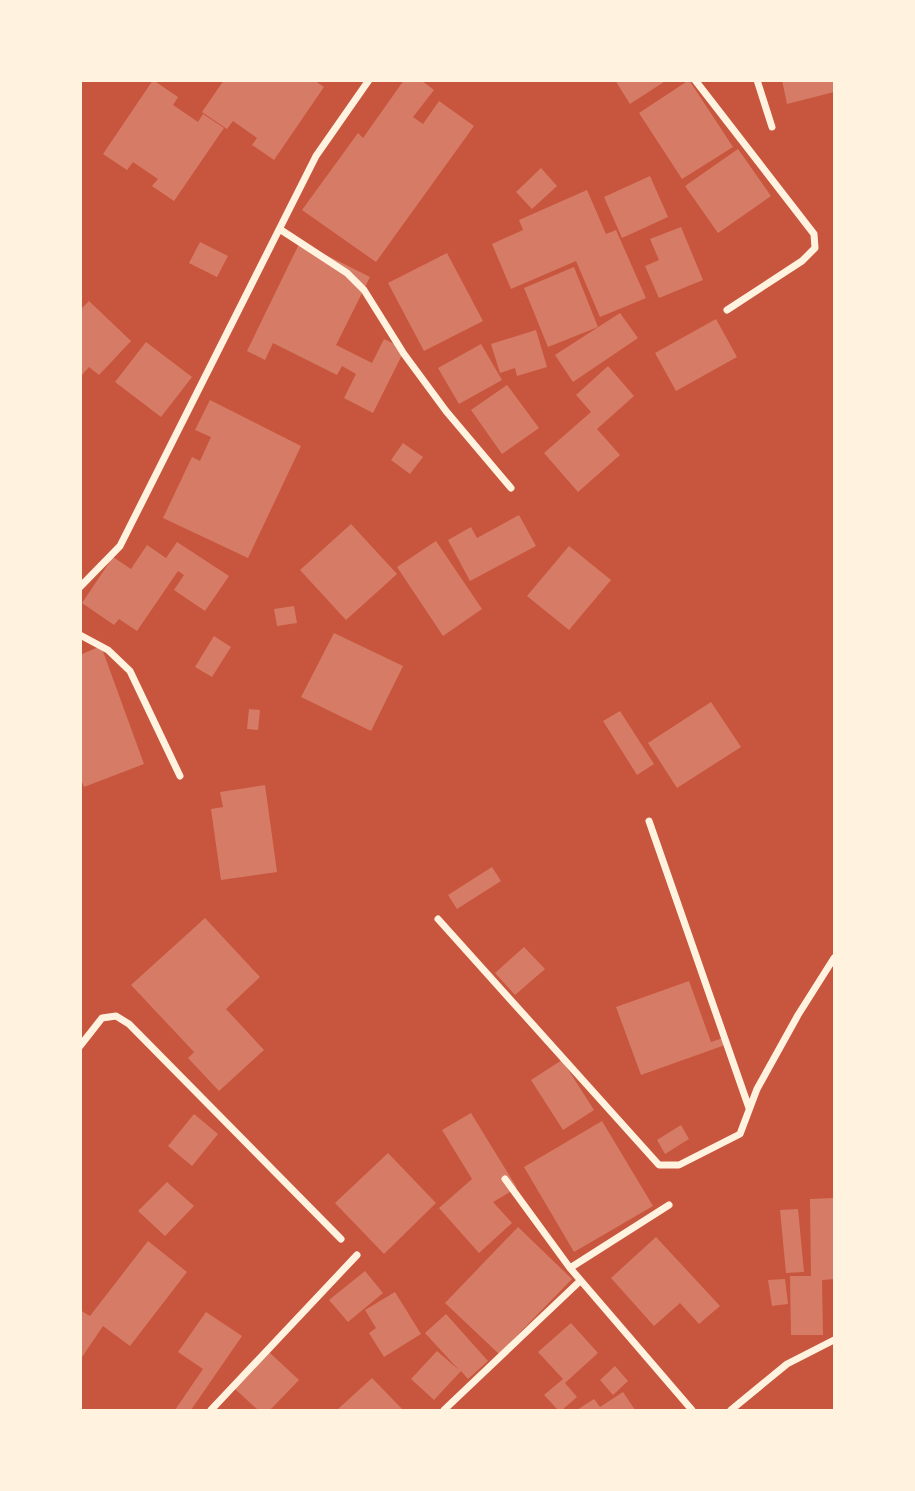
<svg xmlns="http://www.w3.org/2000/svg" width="915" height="1491" font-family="'Noto Sans',sans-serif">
<rect width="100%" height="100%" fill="#c8553d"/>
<path fill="#d67c66" d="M 153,80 L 178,97 L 173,105 L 198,122 L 203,114 L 224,128 L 174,201 L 152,186 L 158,179 L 133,162 L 127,170 L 103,154 Z
M 224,80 L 314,80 L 324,87 L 274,160 L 252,145 L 257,138 L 233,121 L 227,129 L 202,112 Z
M 404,80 L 421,80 L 434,90 L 413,117 L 423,124 L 439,101 L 474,126 L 376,262 L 302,210 L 358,133 L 363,138 Z
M 615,80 L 667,80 L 630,104 Z
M 689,80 L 733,147 L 682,179 L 639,113 Z
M 782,80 L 834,80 L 834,92 L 787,104 Z
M 738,149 L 771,196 L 718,233 L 685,186 Z
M 541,168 L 557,186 L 532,209 L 516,192 Z
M 650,176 L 668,217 L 622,238 L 604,197 Z
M 587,190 L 606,234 L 616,230 L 646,298 L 600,317 L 576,261 L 511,289 L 492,244 L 523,230 L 519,220 Z
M 681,227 L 703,280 L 659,298 L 645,266 L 659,260 L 650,239 Z
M 200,242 L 228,256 L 217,277 L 189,263 Z
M 300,242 L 370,277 L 336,345 L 372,363 L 384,339 L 405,349 L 373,413 L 344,398 L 356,374 L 342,366 L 337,375 L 273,343 L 265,360 L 247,351 Z
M 447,253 L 483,321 L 424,351 L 388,283 Z
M 574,267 L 598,327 L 548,347 L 524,288 Z
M 89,301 L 131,341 L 99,375 L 89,367 L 80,377 L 80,310 Z
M 620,313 L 638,338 L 573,382 L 555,355 Z
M 716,319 L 737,357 L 676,391 L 655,353 Z
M 536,330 L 547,367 L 517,376 L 515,368 L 500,373 L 491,344 Z
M 146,342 L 192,377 L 161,417 L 115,382 Z
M 481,344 L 502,380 L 459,404 L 438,368 Z
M 608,366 L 634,396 L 597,429 L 620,455 L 578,492 L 544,453 L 591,412 L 576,395 Z
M 507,385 L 539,428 L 502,454 L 471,410 Z
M 210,400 L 301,446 L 248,558 L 163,518 L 192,457 L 200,461 L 211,437 L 195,430 Z
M 403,443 L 423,457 L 410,474 L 391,460 Z
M 519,515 L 536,546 L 470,581 L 448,540 L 471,527 L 477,538 Z
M 351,524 L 397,574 L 346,620 L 300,570 Z
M 436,541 L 482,609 L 443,636 L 397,567 Z
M 177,542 L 229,576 L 205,611 L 174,590 L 184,575 L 178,571 L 137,631 L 119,619 L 114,625 L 82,603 L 113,557 L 131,569 L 147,545 L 166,558 Z
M 569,546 L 611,580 L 569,630 L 527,596 Z
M 294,606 L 297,623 L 277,626 L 274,609 Z
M 334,633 L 403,666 L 371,731 L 301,697 Z
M 214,636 L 231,647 L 212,677 L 195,667 Z
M 101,646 L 144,764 L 84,787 L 80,777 L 80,655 Z
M 711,702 L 741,747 L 677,788 L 648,743 Z
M 249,709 L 260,710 L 258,730 L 247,729 Z
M 620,711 L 654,764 L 637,775 L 603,721 Z
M 265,785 L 277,872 L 221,880 L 211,809 L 223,807 L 220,792 Z
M 492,867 L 501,881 L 457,909 L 448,895 Z
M 205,918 L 260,977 L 226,1009 L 264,1050 L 219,1091 L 188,1058 L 194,1052 L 131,985 Z
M 524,947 L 545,969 L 515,995 L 495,973 Z
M 689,981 L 711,1042 L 723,1038 L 725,1045 L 641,1075 L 616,1007 Z
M 562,1060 L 594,1110 L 563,1130 L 531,1080 Z
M 471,1113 L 517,1188 L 493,1202 L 512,1223 L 479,1253 L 439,1208 L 472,1179 L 442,1130 Z
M 194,1114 L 218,1134 L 192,1166 L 168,1146 Z
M 602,1121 L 653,1206 L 574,1252 L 524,1167 Z
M 681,1125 L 689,1139 L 665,1154 L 657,1140 Z
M 388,1153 L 436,1203 L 384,1254 L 335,1203 Z
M 167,1182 L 194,1206 L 165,1236 L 138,1211 Z
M 834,1198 L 834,1279 L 822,1280 L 823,1335 L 791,1335 L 790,1276 L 811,1276 L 810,1199 Z
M 798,1209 L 804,1272 L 786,1273 L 780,1210 Z
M 518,1227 L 572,1279 L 499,1354 L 445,1303 Z
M 656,1237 L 720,1306 L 699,1324 L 680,1303 L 654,1326 L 611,1278 Z
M 148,1241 L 187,1272 L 130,1346 L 103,1326 L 80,1360 L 80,1310 L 90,1316 Z
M 365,1271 L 383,1293 L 348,1322 L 329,1300 Z
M 785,1279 L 788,1304 L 772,1306 L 768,1280 Z
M 395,1292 L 421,1334 L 384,1357 L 369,1333 L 376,1328 L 365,1310 Z
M 206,1312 L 242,1336 L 191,1410 L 175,1410 L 203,1369 L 178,1352 Z
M 446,1314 L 488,1361 L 468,1379 L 461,1371 L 434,1400 L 411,1379 L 437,1351 L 459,1370 L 425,1333 Z
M 571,1323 L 598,1353 L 565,1383 L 577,1397 L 562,1410 L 558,1410 L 544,1395 L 563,1379 L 538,1352 Z
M 269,1352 L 299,1380 L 270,1410 L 258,1410 L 235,1389 Z
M 615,1366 L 628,1381 L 613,1395 L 600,1380 Z
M 372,1378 L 403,1410 L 337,1410 Z
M 623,1392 L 635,1410 L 577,1410 L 594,1399 L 600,1407 Z"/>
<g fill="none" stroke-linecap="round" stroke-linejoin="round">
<path stroke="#fff3e0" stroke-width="7" d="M 695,80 L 814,234 L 815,248 L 802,261 L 727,310
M 757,80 L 772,127
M 281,230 L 347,273 L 364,290 L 404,354 L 446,411 L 511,488
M 80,587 L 120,546 L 316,156 L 369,80
M 80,635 L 108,650 L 130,671 L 180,776
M 649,821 L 749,1108
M 438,919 L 659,1165 L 679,1165 L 740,1134 L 757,1089 L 798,1015 L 834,958
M 80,1046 L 102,1018 L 116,1016 L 129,1024 L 341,1239
M 505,1179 L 570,1268 L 692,1410
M 570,1268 L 669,1205
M 211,1410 L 357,1255
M 444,1410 L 580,1281
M 731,1410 L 787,1364 L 834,1340"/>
</g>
<rect width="915" height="1491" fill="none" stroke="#fff3e0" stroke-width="164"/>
</svg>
